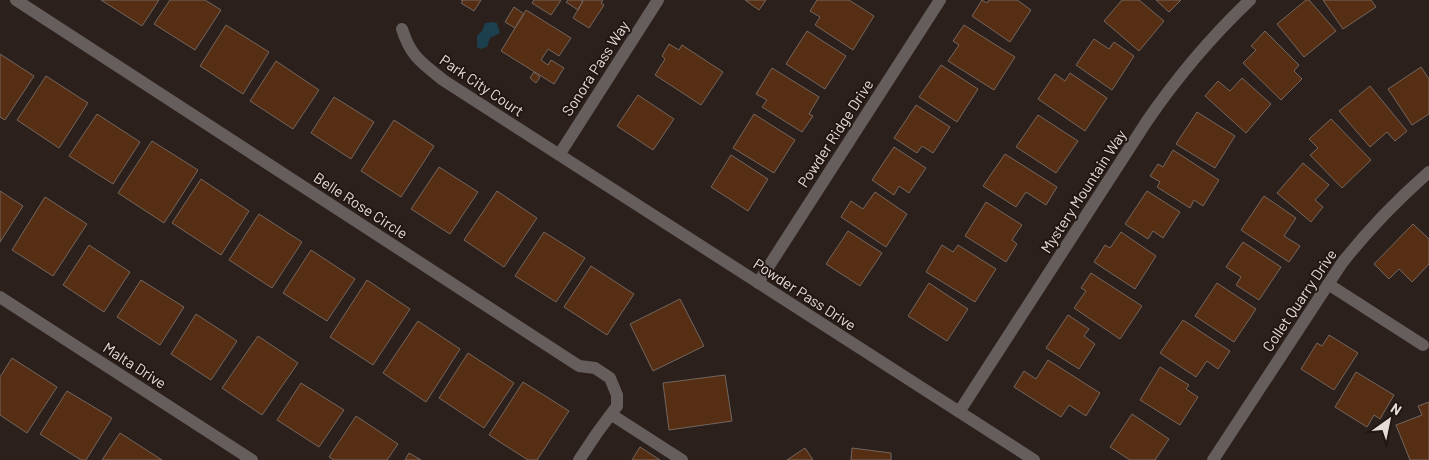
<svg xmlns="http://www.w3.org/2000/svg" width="1429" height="460" font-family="Barlow,sans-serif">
<rect width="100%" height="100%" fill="#2c201c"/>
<path fill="#1c404d" d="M 493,22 L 497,23 L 500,33 L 490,38 L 487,47 L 480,49 L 477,47 L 477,36 L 482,31 L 485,23 Z"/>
<path fill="#562e14" stroke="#73665e" d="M 101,0 L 159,0 L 142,26 Z
M 170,0 L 205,0 L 221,10 L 195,50 L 154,24 Z
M 461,0 L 481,0 L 474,11 L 461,3 L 463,1 Z
M 534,0 L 561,0 L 551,15 L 532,3 Z
M 568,0 L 581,0 L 583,1 L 578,10 L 566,2 Z
M 581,0 L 603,0 L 601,3 L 604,5 L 589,28 L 573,18 L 583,1 Z
M 745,0 L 766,0 L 759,10 Z
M 817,0 L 849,0 L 874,16 L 853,50 L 815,25 L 820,17 L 810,11 Z
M 982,0 L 987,3 L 989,0 L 1017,0 L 1031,10 L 1010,42 L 972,16 Z
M 1122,0 L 1139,0 L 1164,21 L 1139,51 L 1104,21 Z
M 1156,0 L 1181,0 L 1169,12 Z
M 1306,0 L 1309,0 L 1336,31 L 1304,57 L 1277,24 Z
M 1323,0 L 1371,0 L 1376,7 L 1343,29 Z
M 514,7 L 524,14 L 515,28 L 505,22 Z
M 526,10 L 571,38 L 559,56 L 548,49 L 541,60 L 548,65 L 551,60 L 564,68 L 554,84 L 501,51 Z
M 226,25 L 269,52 L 243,94 L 200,66 Z
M 964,25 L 1015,57 L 994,90 L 948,61 L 959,45 L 953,41 Z
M 807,31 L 846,56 L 825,89 L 786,64 Z
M 1265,31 L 1299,65 L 1294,71 L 1302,79 L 1281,100 L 1243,63 L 1256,50 L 1251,46 Z
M 1094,39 L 1109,49 L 1114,42 L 1134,56 L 1112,90 L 1076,65 Z
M 669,44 L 679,50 L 682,45 L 723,72 L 701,105 L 655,75 L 665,59 L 662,56 Z
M 0,54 L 34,76 L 5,120 L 0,117 Z
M 276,61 L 319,90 L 293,129 L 250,101 Z
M 941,65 L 978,89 L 957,122 L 919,97 Z
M 1421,67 L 1429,79 L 1429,114 L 1412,125 L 1388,89 Z
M 772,68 L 819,97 L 809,114 L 813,116 L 802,132 L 762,107 L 767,100 L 756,94 Z
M 534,72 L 540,77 L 536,83 L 530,78 Z
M 1070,73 L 1107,98 L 1085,131 L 1038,99 L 1055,74 L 1065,81 Z
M 46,76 L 88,103 L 59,148 L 17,120 Z
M 1242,78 L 1271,104 L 1246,133 L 1205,96 L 1218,81 L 1230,91 Z
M 1370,86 L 1407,131 L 1395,141 L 1387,132 L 1370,147 L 1339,111 Z
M 638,95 L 674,119 L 653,150 L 617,126 Z
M 334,97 L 374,122 L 351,159 L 311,133 Z
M 916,105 L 950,127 L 933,153 L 922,146 L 917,153 L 894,138 Z
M 1197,112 L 1235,136 L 1215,168 L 1176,144 Z
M 97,114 L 140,142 L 113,184 L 69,156 Z
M 754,114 L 795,140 L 774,173 L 733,148 Z
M 1038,115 L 1078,141 L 1056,173 L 1016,147 Z
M 1331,119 L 1371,160 L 1342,188 L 1310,155 L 1318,148 L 1309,139 Z
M 394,120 L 434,146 L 401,197 L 361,171 Z
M 152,141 L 198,170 L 164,223 L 118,193 Z
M 894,147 L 926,168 L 909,193 L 899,186 L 894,195 L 872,180 Z
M 1173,150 L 1219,180 L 1203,206 L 1194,200 L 1190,208 L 1157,187 L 1160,182 L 1150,176 L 1158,164 L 1163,167 Z
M 1005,154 L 1057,187 L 1046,205 L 1026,192 L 1016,207 L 983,186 Z
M 731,155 L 768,179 L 748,211 L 711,187 Z
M 1303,163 L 1329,185 L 1315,200 L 1323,207 L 1311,222 L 1277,193 Z
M 439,167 L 478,192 L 450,234 L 411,209 Z
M 201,179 L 249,211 L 221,255 L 172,223 Z
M 0,191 L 23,206 L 0,242 Z
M 497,191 L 537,218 L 504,267 L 464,240 Z
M 1147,191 L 1180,212 L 1163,238 L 1153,231 L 1148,239 L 1125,224 Z
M 875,192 L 907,214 L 886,247 L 841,217 L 851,201 L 863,209 Z
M 1264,196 L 1296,218 L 1284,236 L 1300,246 L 1289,262 L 1241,230 Z
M 45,197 L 87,224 L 53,276 L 12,250 Z
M 986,202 L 1022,225 L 1012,240 L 1017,244 L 1006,262 L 965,236 Z
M 259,214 L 302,242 L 272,288 L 229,260 Z
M 1413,224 L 1429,239 L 1429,264 L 1412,282 L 1399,269 L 1389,279 L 1374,264 Z
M 848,231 L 882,253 L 860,286 L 826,264 Z
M 544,232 L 585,258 L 556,302 L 515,276 Z
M 1121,232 L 1156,256 L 1135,289 L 1094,262 L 1105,245 L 1110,248 Z
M 1243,242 L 1281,267 L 1259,300 L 1236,285 L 1241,277 L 1226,267 Z
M 89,245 L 130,272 L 104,312 L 63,285 Z
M 942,245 L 953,252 L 958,245 L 996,269 L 975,302 L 926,272 Z
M 311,250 L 355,279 L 327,321 L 283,293 Z
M 591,266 L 634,294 L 607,335 L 564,307 Z
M 1091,273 L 1142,306 L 1120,339 L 1074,308 L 1086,291 L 1081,288 Z
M 141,280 L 184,307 L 160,345 L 117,317 Z
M 367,280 L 410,309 L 373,365 L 330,337 Z
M 929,283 L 968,309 L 947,341 L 908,316 Z
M 1217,283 L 1256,309 L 1234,342 L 1195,316 Z
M 680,299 L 704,346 L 653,371 L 630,324 Z
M 196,314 L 237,341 L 211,380 L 171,354 Z
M 1068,315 L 1089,329 L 1084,336 L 1095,344 L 1079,369 L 1046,348 Z
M 1183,320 L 1230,351 L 1218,369 L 1207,361 L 1196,377 L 1160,353 Z
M 418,321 L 460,349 L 426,402 L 383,373 Z
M 1329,335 L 1358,353 L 1334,390 L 1301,369 L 1317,343 L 1322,346 Z
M 258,336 L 298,363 L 262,415 L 222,388 Z
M 468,353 L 514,383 L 484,428 L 439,398 Z
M 12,358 L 57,387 L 27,433 L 0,415 L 0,377 Z
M 1048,360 L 1100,393 L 1086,416 L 1069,405 L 1061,417 L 1014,387 L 1024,371 L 1036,379 Z
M 1160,367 L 1189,385 L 1186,389 L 1198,397 L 1180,425 L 1140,400 Z
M 1356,372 L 1394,395 L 1380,419 L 1374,415 L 1367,427 L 1335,407 Z
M 725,375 L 732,421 L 669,430 L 663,383 Z
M 523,382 L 569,411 L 537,460 L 528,460 L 489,435 Z
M 301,383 L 344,410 L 319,447 L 277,420 Z
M 67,391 L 112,418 L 86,460 L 81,460 L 40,434 Z
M 1429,402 L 1429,460 L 1410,460 L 1396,425 L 1422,415 L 1418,406 Z
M 1132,414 L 1169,439 L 1155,460 L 1130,460 L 1110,447 Z
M 356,416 L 398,444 L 387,460 L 334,460 L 329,457 Z
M 120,433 L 162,460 L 102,460 Z
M 640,447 L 660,460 L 632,460 Z
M 805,448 L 813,460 L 787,460 Z
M 852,448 L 891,453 L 891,460 L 851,460 Z
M 409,453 L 421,460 L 405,460 Z"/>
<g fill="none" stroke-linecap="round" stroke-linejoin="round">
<path stroke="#655e5c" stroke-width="12" d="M 16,0 L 579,366 L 595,368 L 610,378 L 617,395 L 617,406 L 597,433 L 579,460
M 402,29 C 411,57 421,62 443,80 L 1034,460
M 559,155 L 658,0
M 758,283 L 940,0
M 1328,284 L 1423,345
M 0,297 L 252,460
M 959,412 L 1147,121 C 1178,76 1211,37 1250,0
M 612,415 L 682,460
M 1213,460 L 1342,263 C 1368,230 1397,200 1429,172"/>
</g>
<g text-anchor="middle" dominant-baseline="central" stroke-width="4" stroke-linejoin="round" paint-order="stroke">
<g font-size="15" fill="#e5dcd9" stroke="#221612">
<text transform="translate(595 68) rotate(-57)">Sonora Pass Way</text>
<text transform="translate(482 85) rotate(34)">Park City Court</text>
<text transform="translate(835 133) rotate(-57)">Powder Ridge Drive</text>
<text transform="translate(1083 191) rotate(-57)">Mystery Mountain Way</text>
<text transform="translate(361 205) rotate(33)">Belle Rose Circle</text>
<text transform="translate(805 294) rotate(33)">Powder Pass Drive</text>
<text transform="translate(1299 300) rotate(-56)">Collet Quarry Drive</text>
<text transform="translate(135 365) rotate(33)">Malta Drive</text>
</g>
</g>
<g transform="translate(1389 420) rotate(33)" stroke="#221612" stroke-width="4" paint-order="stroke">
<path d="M0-4L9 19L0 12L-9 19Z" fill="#e5dcd9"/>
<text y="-8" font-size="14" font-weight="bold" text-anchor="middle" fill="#e5dcd9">N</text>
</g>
</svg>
